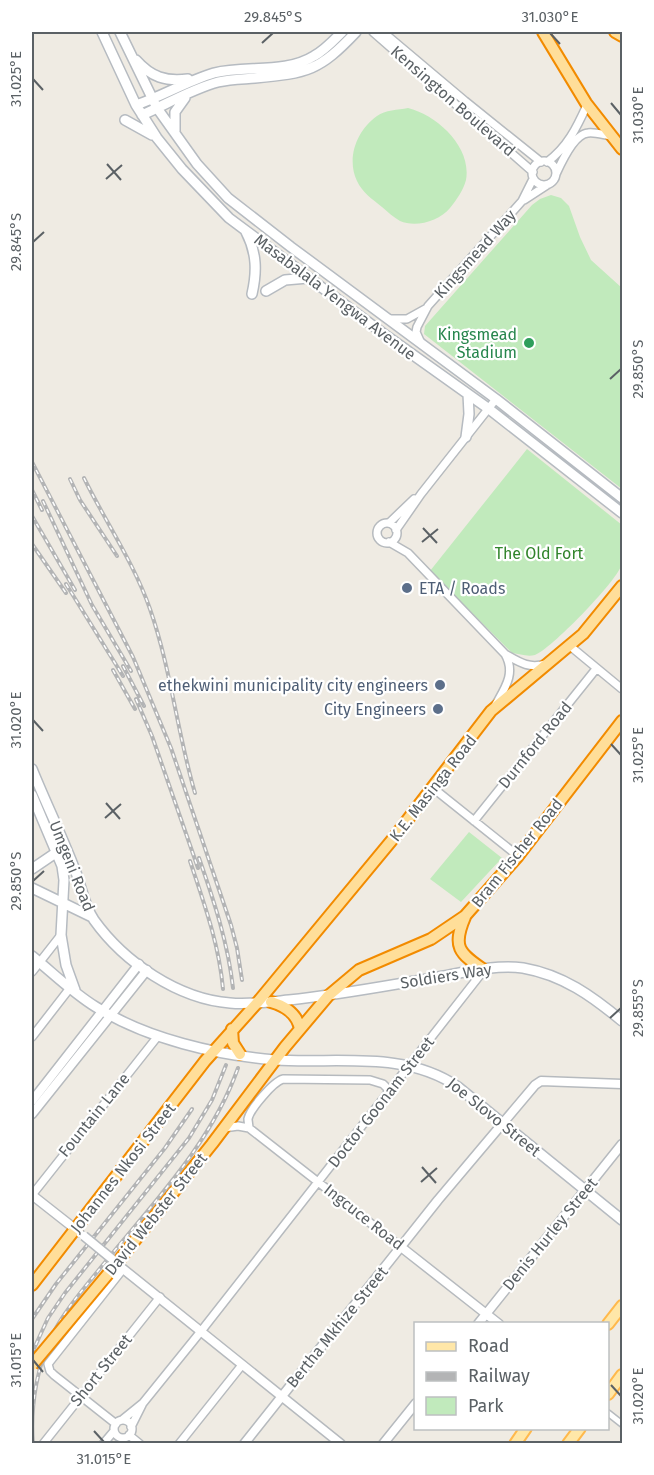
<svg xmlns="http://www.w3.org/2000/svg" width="654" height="1475" font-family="'Fira Sans',sans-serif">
<rect width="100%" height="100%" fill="#efebe3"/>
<path fill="#c1eabc" d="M 408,108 C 437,115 472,147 466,180 C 463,191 457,199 450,208 C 439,221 416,228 400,221 C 393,217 388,212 382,207 C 372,199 362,192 357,181 C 346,158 357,130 377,116 C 385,110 398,110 408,108 Z
M 551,195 L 561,198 L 569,206 L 580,237 L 591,260 L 622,288 L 622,489 L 424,334 L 425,326 L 532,205 L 540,199 Z
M 527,449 L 622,525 C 622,537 625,555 621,566 C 616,582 550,650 535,655 C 527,657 520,654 512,653 L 430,571 Z
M 469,832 L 502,858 L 461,902 L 430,879 Z"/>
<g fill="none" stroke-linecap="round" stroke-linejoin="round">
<g stroke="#b6babe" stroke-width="8">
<path id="pedestrian" d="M 608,1413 L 622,1424"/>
</g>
<g stroke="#b6babe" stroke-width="10">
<path id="minor" d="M 373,32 L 533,172
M 383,32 L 465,101 L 541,162
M532 173a12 12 0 1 1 24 0a12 12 0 1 1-24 0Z
M 547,162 C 567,148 577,127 587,105
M 556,174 C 561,163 574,134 588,133 C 595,132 604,135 612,136
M 524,200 L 547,185
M 389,319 L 407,319 L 425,309
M 420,341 L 416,332 L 417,327 L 428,306 L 522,201 L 533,179
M 389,523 L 414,499
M377 533a10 10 0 1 1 20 0a10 10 0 1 1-20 0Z
M 396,530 L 421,494 L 496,399
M 389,542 L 408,553 L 505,654 C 519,662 529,669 545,664
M 570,646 L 622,689
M 496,704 C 505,688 516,673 505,654
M 433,788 L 518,856
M 474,821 L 596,669
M 32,972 L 61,935
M 32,1037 L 70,988
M 224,1128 L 238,1126 L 249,1128 L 401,1247
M 249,1128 C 249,1126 248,1121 248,1119 C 250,1109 273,1082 283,1079 L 370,1080 L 383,1084 L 390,1091
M 32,1195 L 158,1036
M 122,1420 L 143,1403 L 202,1330 L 484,970
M114 1429a9 9 0 1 1 18 0a9 9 0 1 1-18 0Z
M 116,1424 L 54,1375 L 50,1371 L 48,1364 L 123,1269
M 131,1427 L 142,1405
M 129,1435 L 140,1444
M 43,1444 L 160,1297
M 103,1444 L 114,1431
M 179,1444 L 242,1365"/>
</g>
<g stroke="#b6babe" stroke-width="11">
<path id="tertiary" d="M 32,1101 L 139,964
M 32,1114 L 147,970
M 32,1195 L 79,1232
M 401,1247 L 499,1324
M 112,1260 L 341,1444
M 478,1324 L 622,1144
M 244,1444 L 438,1200 L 535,1085 L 541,1081 L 622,1084
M 383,1444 L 416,1403"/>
</g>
<g stroke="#b6bbc1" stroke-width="12">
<path id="secondary" d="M 102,32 L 136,105 L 157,138 L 182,169 L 229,218 L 388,337 L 489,409 L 622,513
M 120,32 L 157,108 L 197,164 L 228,198 L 291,247 L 496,399 L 622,498
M 136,60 C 151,77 166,82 188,79
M 136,105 C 163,96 187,81 214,73 C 246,65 285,74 314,56 C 325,50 333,41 342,32
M 142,115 C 167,104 192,89 218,82 C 230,79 243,79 255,78 C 308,73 319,71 356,32
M 125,120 L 152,135
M 175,131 L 175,112 L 185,98
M 246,232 C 257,253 257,272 252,294
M 266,291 L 285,280 L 308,278
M 466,437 L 469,414 L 468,394
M 32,769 C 45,801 60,832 73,865 C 81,882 83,904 94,920 C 124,962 178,999 230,1003 C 249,1005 270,1002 289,1000 C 338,995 385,986 433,978 C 462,973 495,964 523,968 C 563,975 592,996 622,1021
M 32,795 L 62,866 L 64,880 L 61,935 L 66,965 L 75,990
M 32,869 L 57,852
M 32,888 L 92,917
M 32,956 C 53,973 73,993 96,1007 C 147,1039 217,1055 275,1060 C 336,1064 405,1050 458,1087 L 622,1220"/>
</g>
<g stroke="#ffb94c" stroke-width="14">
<path id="primary" d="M 608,1324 L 622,1306
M 608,1394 L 622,1375
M 515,1444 L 526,1428
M 568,1444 L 580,1428"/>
</g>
<g stroke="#f28b00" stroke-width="14">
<path id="trunk" d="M 543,32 L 586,103 L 622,149
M 615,32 L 622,36
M 465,917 C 452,947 459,953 484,970
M 271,1002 C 285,1006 297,1013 300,1029
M 232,1029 L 233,1043 L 240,1054
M 108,1274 L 212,1144 L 285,1047 L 328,996 L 359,970 L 431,939 L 465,916 L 518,856 L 622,721
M 32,1285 L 205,1061 L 257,1003 L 392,840 L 491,711 L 583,634 L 622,586"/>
</g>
<use href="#pedestrian" stroke="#fff" stroke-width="5"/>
<use href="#minor" stroke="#fff" stroke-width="7"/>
<use href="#tertiary" stroke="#fff" stroke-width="8"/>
<use href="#secondary" stroke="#fff" stroke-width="9"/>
<use href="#primary" stroke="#ffe7a8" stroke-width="10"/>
<use href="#trunk" stroke="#ffde99" stroke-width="10"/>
<g stroke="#b3b4b5" stroke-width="4">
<path id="rail" d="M 32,462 L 133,657 L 171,748 L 231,925 L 237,948 L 242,980
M 84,478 C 105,521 134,563 150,609 C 171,669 177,732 195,793
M 70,479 L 80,500 L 117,556
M 32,490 L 42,510
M 43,501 L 92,605 L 131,671
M 32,516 L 75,590
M 32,544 L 66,593
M 66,584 L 123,676
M 123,666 L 144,706
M 113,670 L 135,709
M 136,699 L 152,736 L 198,868
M 199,858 C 214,901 228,943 233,988
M 190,861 C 204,903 219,944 223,989
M 32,1319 L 56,1284 L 165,1148 L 192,1109
M 32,1353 L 48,1318 L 65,1293 L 189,1138 L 212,1100 L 226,1065
M 33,1444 C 30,1406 37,1362 56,1328 C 68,1306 86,1286 102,1266 C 152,1204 211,1144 238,1068"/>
</g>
<use href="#rail" stroke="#fff" stroke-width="1.5" stroke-dasharray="4.5" stroke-linecap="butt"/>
<g stroke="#b6babe" stroke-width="11" stroke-linecap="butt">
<path id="tertiary-bridge" d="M 84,1236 L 112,1259"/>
</g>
<g stroke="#f28b00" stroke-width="14" stroke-linecap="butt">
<path id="trunk-bridge" d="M 32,1365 L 108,1274"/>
</g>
<use href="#tertiary-bridge" stroke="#fff" stroke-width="8"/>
<use href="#trunk-bridge" stroke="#ffde99" stroke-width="10"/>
</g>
<path fill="none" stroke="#5b6165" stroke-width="2" d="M 550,33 L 560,44M 262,43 L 273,33M 33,79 L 43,90M 611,103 L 621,115M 107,164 L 121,180M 106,179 L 122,165M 33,242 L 44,232M 610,379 L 621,369M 423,528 L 437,543M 422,542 L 438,529M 33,720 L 43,731M 611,744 L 621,755M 106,803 L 120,819M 105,818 L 121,804M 33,881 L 44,871M 610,1018 L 621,1008M 422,1167 L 436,1183M 421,1182 L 437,1168M 33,1360 L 43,1372M 611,1385 L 621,1396M 94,1431 L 104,1442"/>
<circle fill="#2e9e5b" stroke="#fff" stroke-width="2" cx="529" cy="343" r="6"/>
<g fill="#5c6f8a" stroke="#fff" stroke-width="2">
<circle cx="407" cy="588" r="6"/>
<circle cx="440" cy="685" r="6"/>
<circle cx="438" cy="709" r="6"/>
</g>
<g text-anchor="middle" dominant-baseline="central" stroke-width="4.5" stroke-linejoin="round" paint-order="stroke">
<g font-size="16" fill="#5b6165" stroke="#fff">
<text transform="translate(453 101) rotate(41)">Kensington Boulevard</text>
<text transform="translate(475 254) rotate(-48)">Kingsmead Way</text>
<text transform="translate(335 297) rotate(37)">Masabalala Yengwa Avenue</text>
<text transform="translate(535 745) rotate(-51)">Durnford Road</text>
<text transform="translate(433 788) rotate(-52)">K.E. Masinga Road</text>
<text transform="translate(517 853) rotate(-51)">Bram Fischer Road</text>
<text transform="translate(72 866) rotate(68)">Umgeni Road</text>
<text transform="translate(446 976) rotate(-9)">Soldiers Way</text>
<text transform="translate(381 1102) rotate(-52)">Doctor Goonam Street</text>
<text transform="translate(94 1115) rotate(-51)">Fountain Lane</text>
<text transform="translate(494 1117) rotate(39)">Joe Slovo Street</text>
<text transform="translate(123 1168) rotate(-52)">Johannes Nkosi Street</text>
<text transform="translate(156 1214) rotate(-51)">David Webster Street</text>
<text transform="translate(364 1217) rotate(38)">Ingcuce Road</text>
<text transform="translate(550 1234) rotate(-51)">Denis Hurley Street</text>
<text transform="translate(337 1327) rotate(-51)">Bertha Mkhize Street</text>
<text transform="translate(101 1370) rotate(-51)">Short Street</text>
</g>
<g font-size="16" fill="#27864d" stroke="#fff" text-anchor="end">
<text x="517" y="334">Kingsmead<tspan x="517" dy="18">Stadium</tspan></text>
</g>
<g font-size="16" fill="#31842b" stroke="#fff">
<text x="539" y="553">The Old Fort</text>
</g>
<g font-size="16" fill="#4e5e75" stroke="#fff" text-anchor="end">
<text x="419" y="588" text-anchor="start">ETA / Roads</text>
<text x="428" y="685">ethekwini municipality city engineers</text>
<text x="426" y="709">City Engineers</text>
</g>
</g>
<rect width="654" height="1475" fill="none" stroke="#ffffff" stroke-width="66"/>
<rect x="414" y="1322" width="195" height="108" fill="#ffffff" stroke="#bdc0c1" stroke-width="1.5"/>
<rect x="426" y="1342" width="30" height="9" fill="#ffe7a8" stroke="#bdc0c1" stroke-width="1.5"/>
<text x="468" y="1352" font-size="18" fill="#5b6165">Road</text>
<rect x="426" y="1372" width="30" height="9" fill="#b3b4b5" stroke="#bdc0c1" stroke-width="1.5"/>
<text x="468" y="1382" font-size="18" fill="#5b6165">Railway</text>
<rect x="426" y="1397" width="30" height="18" fill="#c1eabc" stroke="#bdc0c1" stroke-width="1.5"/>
<text x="468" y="1412" font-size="18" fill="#5b6165">Park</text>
<rect x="33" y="33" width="588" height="1409" fill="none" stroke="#5b6165" stroke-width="2"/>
<g font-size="15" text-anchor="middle" fill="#5b6165">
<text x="273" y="22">29.845°S</text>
<text x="550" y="22">31.030°E</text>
<text transform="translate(16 79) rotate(-90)" y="5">31.025°E</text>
<text transform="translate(638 115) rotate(-90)" y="5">31.030°E</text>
<text transform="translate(16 242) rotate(-90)" y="5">29.845°S</text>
<text transform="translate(638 369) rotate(-90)" y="5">29.850°S</text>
<text transform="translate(16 720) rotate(-90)" y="5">31.020°E</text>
<text transform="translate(638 755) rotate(-90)" y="5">31.025°E</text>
<text transform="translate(16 881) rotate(-90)" y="5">29.850°S</text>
<text transform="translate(638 1008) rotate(-90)" y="5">29.855°S</text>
<text transform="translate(16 1360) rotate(-90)" y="5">31.015°E</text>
<text transform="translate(638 1396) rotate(-90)" y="5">31.020°E</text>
<text x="104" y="1464">31.015°E</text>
</g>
</svg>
